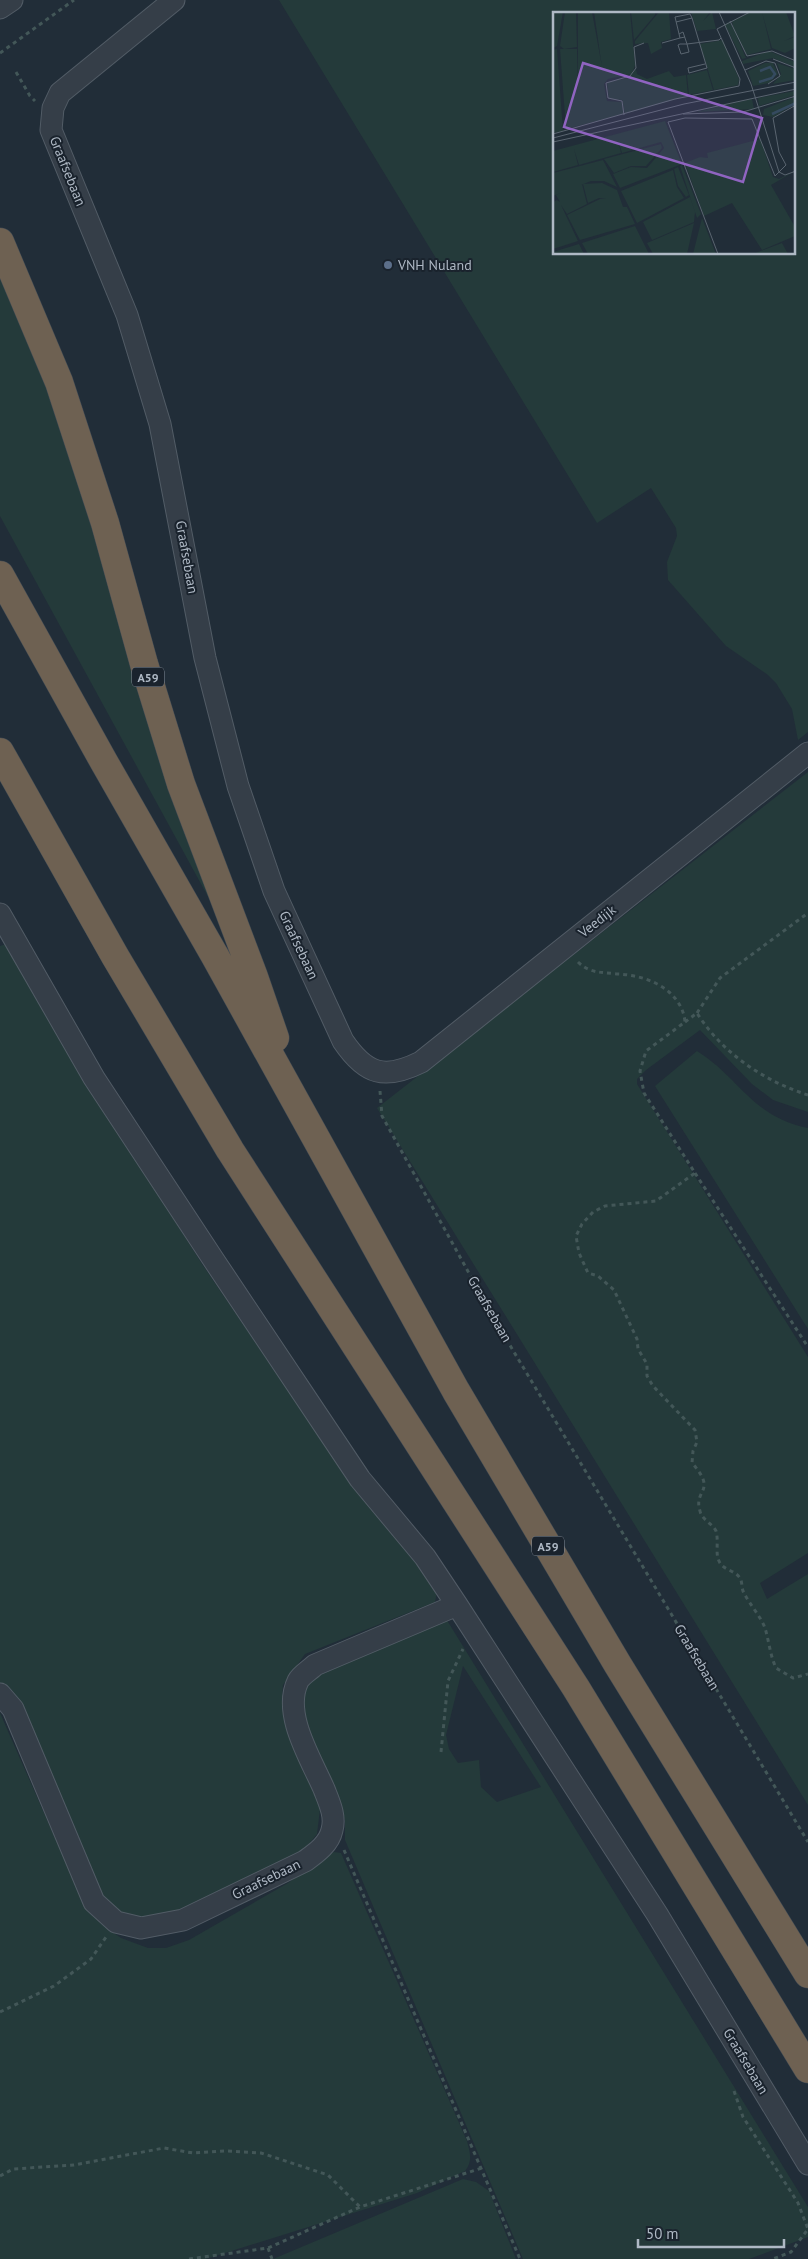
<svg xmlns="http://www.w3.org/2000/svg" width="808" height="2259" font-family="'PT Sans',sans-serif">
<rect width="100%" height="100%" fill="#212d38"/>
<path fill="#243a3a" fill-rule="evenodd" d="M 279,0 L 808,0 L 808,732 L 798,740 L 792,709 L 776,683 L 768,675 L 726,646 L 668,580 L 667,562 L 677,536 L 676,528 L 651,488 L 597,523 ZM 554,14 L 794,14 L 794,254 L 554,254 Z
M 0,275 L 47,387 L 218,915 L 0,516 Z
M 808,772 L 808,1112 L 773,1100 L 752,1084 L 700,1030 L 646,1070 L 637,1079 L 637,1084 L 808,1357 L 808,1553 L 760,1583 L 767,1599 L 808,1574 L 808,1805 L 377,1108 Z
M 6,944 L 83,1075 L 202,1264 L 330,1452 L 438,1586 L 435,1602 L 305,1654 L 283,1685 L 282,1698 L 288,1722 L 320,1809 L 317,1834 L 305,1849 L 186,1920 L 129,1923 L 101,1901 L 0,1687 L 0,946 Z
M 697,1051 C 740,1078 752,1117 808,1128 L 808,1329 L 655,1086 Z
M 445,1617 L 808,2207 L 808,2237 L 749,2259 L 523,2259 L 345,1840 L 345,1820 L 303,1716 L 302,1695 L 316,1668 ZM 463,1666 L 541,1787 L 497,1802 L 481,1787 L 479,1760 L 458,1763 L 449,1749 L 446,1735 Z
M 0,1713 L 81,1897 L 100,1923 L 121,1938 L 148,1948 L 166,1948 L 189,1940 L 288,1883 L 325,1855 L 334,1852 L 341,1853 L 467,2141 C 470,2153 473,2161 465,2171 L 417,2193 L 206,2259 L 0,2259 Z
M 463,2179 L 476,2182 L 489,2191 L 516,2259 L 273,2259 Z"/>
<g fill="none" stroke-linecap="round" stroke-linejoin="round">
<g stroke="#525c66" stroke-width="23">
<path id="minor" d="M 174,0 L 60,93 L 53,108 L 51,130 L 127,315 L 160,424 L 205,658 L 238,786 L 274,891 L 343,1041 C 366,1075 385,1080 421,1062 L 808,753
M 0,8 L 12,0
M 0,914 L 94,1078 L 213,1259 L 360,1479 L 425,1557 L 457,1605 L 657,1914 L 808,2164
M 0,1694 L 13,1709 L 94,1902 L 116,1922 L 141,1928 L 183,1920 L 305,1861 C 316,1853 329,1844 332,1830 C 336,1816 329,1802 324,1789 C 311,1759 282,1714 298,1681 C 301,1675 310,1670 315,1665 L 457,1605"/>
</g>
<g stroke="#3f4953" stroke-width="29">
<path id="highway" d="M 0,242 L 59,382 L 105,523 L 144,664 L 181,784 L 254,977 L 275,1038
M 0,575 L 104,762 L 215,956 L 456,1391 L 618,1665 L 808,1974
M 0,752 L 115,956 L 230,1150 L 576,1688 L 808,2069"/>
</g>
<path stroke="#435758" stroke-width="3" stroke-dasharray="4 4" stroke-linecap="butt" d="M 0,53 L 74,0
M 16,72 L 30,96 L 35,101
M 578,962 C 590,974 603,972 618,974 C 636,975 655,980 669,992 C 678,1000 684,1010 685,1022 L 646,1051 L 640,1071 L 644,1093 L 695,1173 L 656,1201 L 605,1206 L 593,1212 L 582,1224 L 576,1236 L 579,1253 L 588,1273 L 598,1276 L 614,1290 L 637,1339 L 638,1349 L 647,1364 L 647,1376 L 653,1386 L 695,1430 L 697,1442 L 693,1451 L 692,1463 C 718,1492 693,1489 700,1511 C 702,1520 712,1523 716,1531 C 719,1541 715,1553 719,1561 C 723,1571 737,1570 741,1580 C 742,1584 742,1588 743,1591 C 749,1604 760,1615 765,1628 C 769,1641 770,1655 776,1668 L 793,1678 L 808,1674
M 697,1013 L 720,978 L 808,913
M 685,1022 L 697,1013 C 722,1053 764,1081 808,1095
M 380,1091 L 382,1116 L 496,1322 L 808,1842
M 695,1173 L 808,1347
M 441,1752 L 448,1681 L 463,1649
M 344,1850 L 520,2259
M 0,2012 L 54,1986 L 91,1959 L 106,1937
M 734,2091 L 743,2117 L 798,2203 L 808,2229 L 791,2252 L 773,2259
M 0,2176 L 13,2169 L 74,2165 L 164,2148 L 193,2153 L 226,2151 L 261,2153 L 328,2175 L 360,2207
M 268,2248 L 272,2259
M 189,2259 L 268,2248 L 360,2207 L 482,2168"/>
<use href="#minor" stroke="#353e48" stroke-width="21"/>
<use href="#highway" stroke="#6e6152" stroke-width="28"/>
</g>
<circle fill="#5c6f8a" stroke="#1a232d" stroke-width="2" cx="388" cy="265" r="5"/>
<g text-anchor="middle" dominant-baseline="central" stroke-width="4" stroke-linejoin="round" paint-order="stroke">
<g fill="#1a232d" stroke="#828c97" stroke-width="1">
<rect x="132" y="667.5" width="32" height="19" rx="4"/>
<rect x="532" y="1536.5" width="32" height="19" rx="4"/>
</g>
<g font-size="12" font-weight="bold" fill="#afb9c5">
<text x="148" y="677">A59</text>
<text x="548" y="1546">A59</text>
</g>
<g font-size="14" fill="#afb9c5" stroke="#1a232d">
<text transform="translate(68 171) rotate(68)">Graafsebaan</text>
<text transform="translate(187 557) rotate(80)">Graafsebaan</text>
<text transform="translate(597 921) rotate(-38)">Veedijk</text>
<text transform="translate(299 945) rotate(65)">Graafsebaan</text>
<text transform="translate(490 1309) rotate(60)">Graafsebaan</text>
<text transform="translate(697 1657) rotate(59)">Graafsebaan</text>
<text transform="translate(266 1879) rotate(-26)">Graafsebaan</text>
<text transform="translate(746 2061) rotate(59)">Graafsebaan</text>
</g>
<g font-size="14" fill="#afb9c5" stroke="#1a232d" text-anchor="start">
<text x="398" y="265">VNH Nuland</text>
</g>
</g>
<g transform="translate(553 12)">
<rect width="242" height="242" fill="#212d38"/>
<path d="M 0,0 L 10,0 L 4,34 L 0,36 ZM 12,0 L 23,0 L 24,35 L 11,37 L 7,34 ZM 25,0 L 39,0 L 49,55 L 41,0 L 77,0 L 82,53 L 79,62 L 55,67 L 51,72 L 54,89 L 69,90 L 71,102 L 13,117 L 7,37 L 24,37 L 25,83 ZM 78,0 L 102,0 L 102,3 L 81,28 ZM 106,0 L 116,0 L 118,27 L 108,30 L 109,36 L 98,42 L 95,31 L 82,32 L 82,29 ZM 138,0 L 157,0 L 150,9 L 159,0 L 163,17 L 144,19 ZM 198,0 L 209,0 L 218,37 L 194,43 L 181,20 L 179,9 ZM 209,0 L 233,0 L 242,24 L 231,29 L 242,25 L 242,36 L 232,41 L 219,36 ZM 175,10 L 178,12 L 193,46 L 189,47 L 172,13 ZM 170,28 L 186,67 L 185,73 L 161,78 L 147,32 ZM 4,37 L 10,119 L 0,121 L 0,38 ZM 216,39 L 242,50 L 242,55 L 220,46 L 190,52 L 189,49 ZM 212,51 L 220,51 L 225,62 L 216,71 L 200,74 L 195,59 ZM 224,51 L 242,57 L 242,68 L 220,72 L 228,62 ZM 83,57 L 84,62 L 94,67 L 116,59 L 121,65 L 133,63 L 135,84 L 72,102 L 69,88 L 56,87 L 54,70 L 75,66 ZM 154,58 L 160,78 L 136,83 L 134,63 ZM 242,79 L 242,83 L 206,94 L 205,86 ZM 242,85 L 242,92 L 220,105 L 210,103 L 211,97 ZM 199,87 L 201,97 L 143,100 ZM 112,109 L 129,152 L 67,176 L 60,162 L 78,155 L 94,156 L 111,136 L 108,130 L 69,141 L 65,128 L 68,141 L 26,153 L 21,137 L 25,153 L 0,160 L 0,139 ZM 207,127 L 220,165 L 226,167 L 242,159 L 218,173 L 242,215 L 242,224 L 209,238 L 179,191 L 151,204 L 132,151 L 147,145 L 155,146 L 154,141 ZM 108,132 L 109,136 L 93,154 L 78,154 L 61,161 L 51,147 ZM 50,148 L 64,175 L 51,169 L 38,169 L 0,184 L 0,161 ZM 129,153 L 148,202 L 144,206 L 127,154 ZM 125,155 L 136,183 L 133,185 L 125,174 L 121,157 ZM 120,158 L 124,175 L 131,186 L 84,211 L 68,179 ZM 49,171 L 64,178 L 70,195 L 74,195 L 82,212 L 27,228 L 14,203 L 47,187 L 53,187 L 46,186 L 35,191 L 30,172 ZM 29,172 L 34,192 L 14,202 L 8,193 L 25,229 L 0,237 L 0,190 L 4,188 L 7,190 L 3,183 ZM 137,185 L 142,200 L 141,210 L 99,228 L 90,210 ZM 149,206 L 151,211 L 163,242 L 140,242 ZM 141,211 L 134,242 L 100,242 L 94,231 ZM 82,214 L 96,242 L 35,242 L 29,231 ZM 229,231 L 235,242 L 200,242 ZM 26,232 L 31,242 L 0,242 L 0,240 Z" fill="#243a3a"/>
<path fill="none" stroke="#354a5f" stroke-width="2.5" d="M 206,70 L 219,66 L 222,62 L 217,55 L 207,59M 219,102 L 243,91"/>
<path fill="none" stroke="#5a6570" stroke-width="1" d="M 166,0 L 198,72 L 226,160M 177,9 L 194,44 L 219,39 L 243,49M 123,10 L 139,6M 126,22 L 130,20 L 134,32 L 136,40 L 128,42 L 125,33 L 127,32 L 134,32 L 166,28 L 168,26M 132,25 L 127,26 L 122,5 L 137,2 L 139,6 L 154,56 L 136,61 L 135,56 L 152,52M 109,31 L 127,26M 220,47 L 243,56M 192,58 L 213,49 L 222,51 L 227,64 L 215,72M 130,102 L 190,100 L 243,84M 71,103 L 69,89 L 55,86 L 53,71 L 77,64 L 83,56 L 81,35 L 91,31M 0,122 L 122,87 L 186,74 L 187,67 L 164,17 L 197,0M 0,126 L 131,92 L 243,70M 0,130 L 243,77M 226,160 L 232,163 L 243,159M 165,242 L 115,110 L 132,106 L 199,107 L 222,164 L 233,153 L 226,140 L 220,106 L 243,93"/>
<path fill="#9064c1" fill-opacity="0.15" stroke="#9064c1" stroke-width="2.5" d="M 30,51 L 209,106 L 190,170 L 11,115 Z"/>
<rect width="242" height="242" fill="none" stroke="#afb9c5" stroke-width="2.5"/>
</g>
<path d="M638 2239v8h146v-8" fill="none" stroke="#afb9c5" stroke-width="2.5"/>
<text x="646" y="2239" font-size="15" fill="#afb9c5" stroke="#1a232d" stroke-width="4" paint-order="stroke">50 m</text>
</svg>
